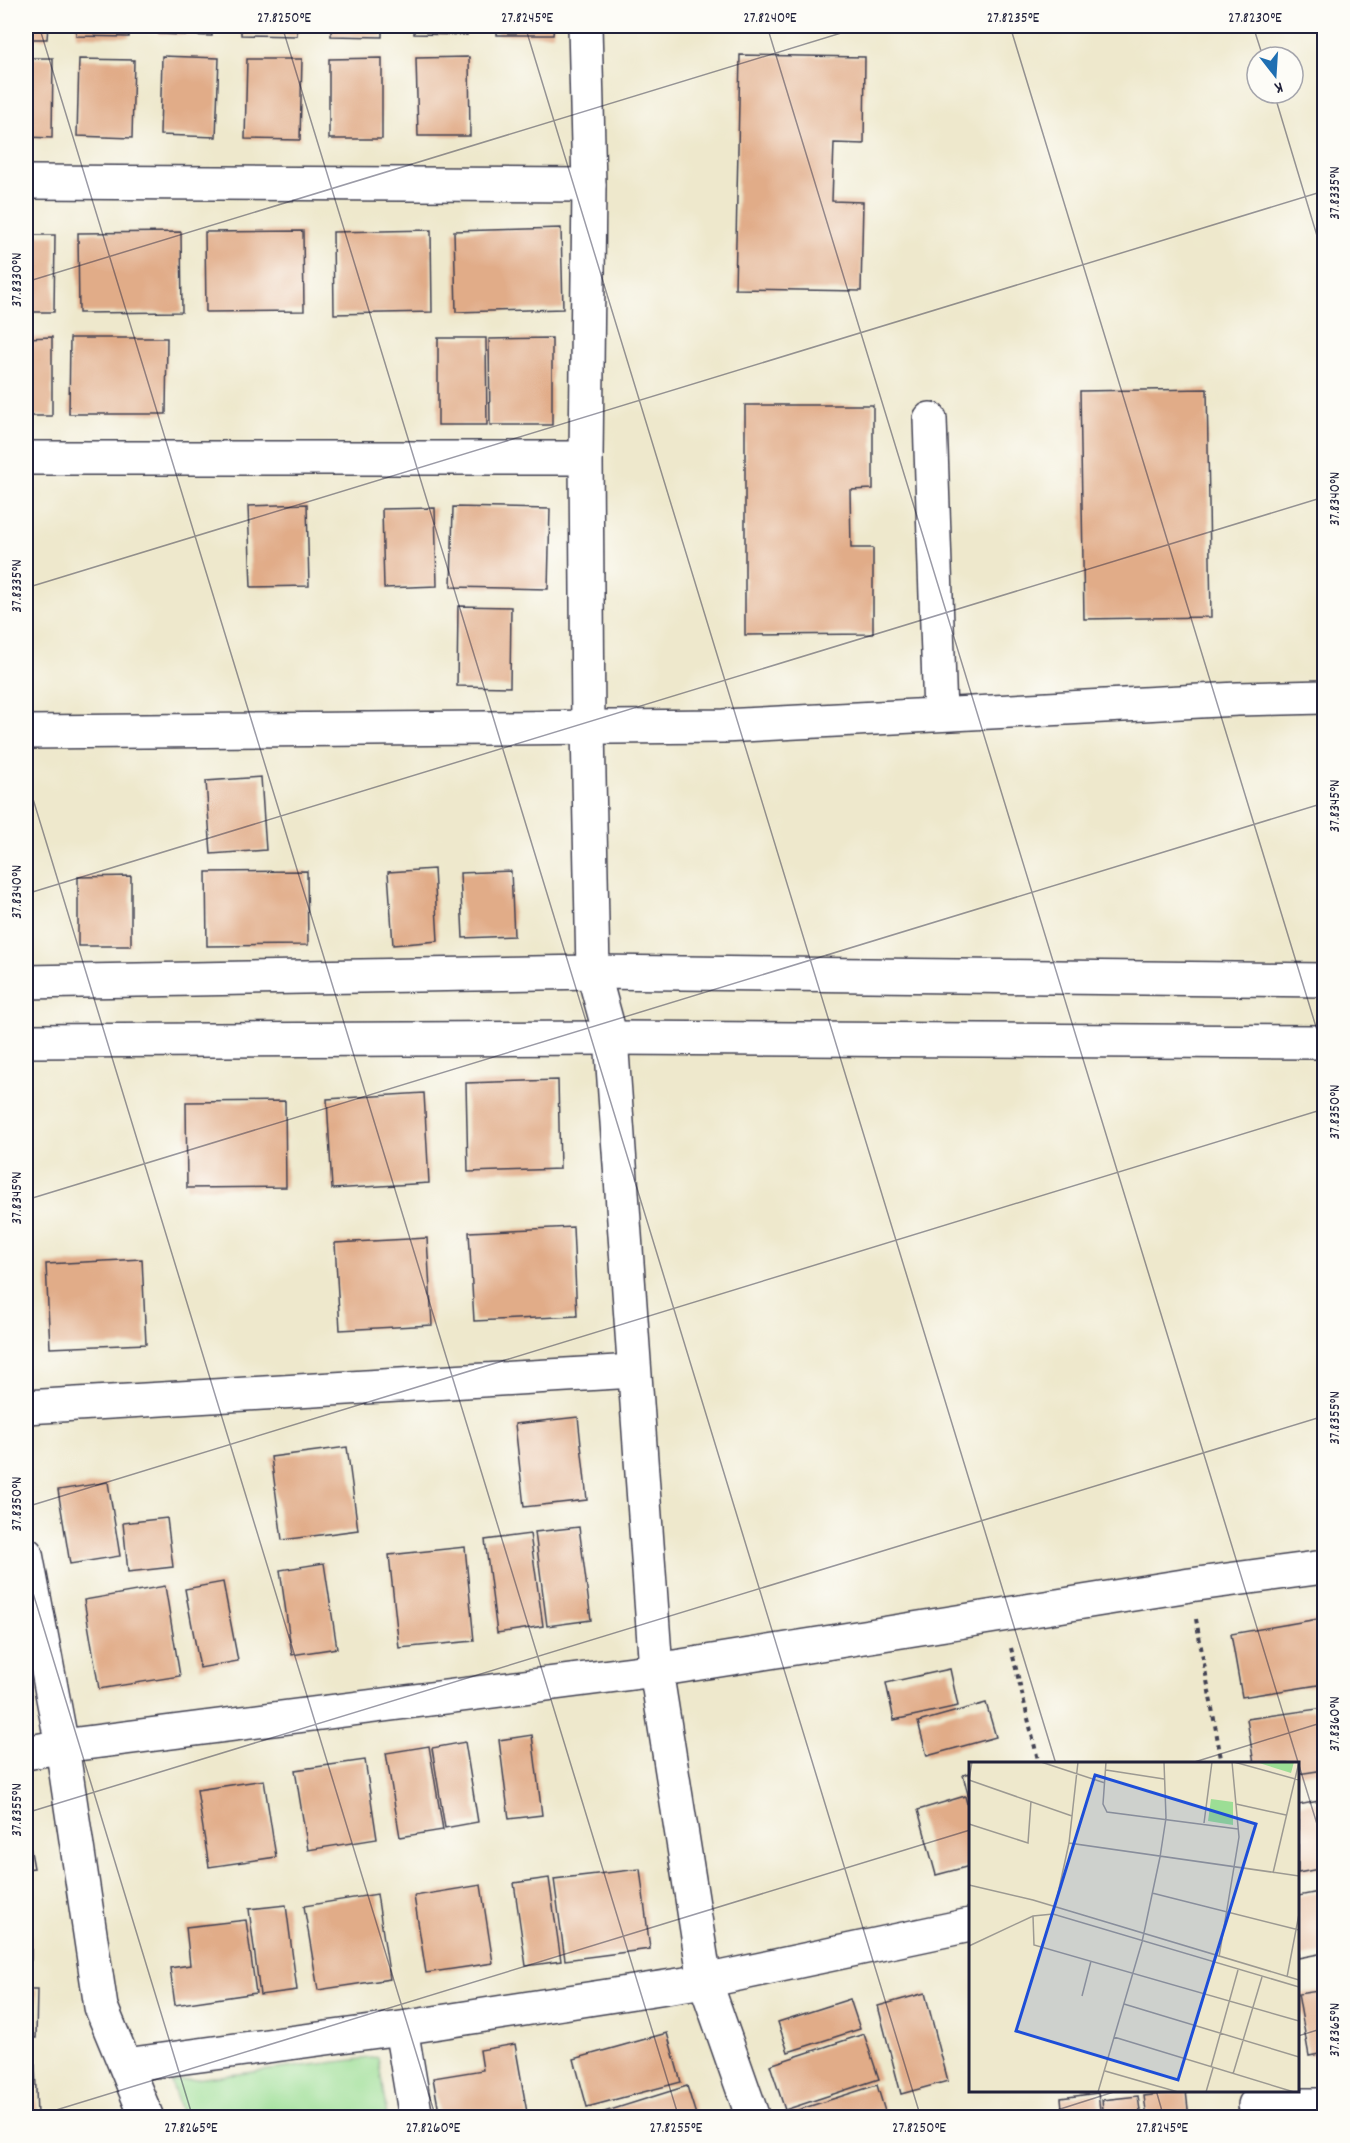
<svg xmlns="http://www.w3.org/2000/svg" width="1350" height="2143" font-family="Dekko,sans-serif">
<rect width="100%" height="100%" fill="#fdfcf7"/>
<filter id="ink" filterUnits="userSpaceOnUse"><feTurbulence type="fractalNoise" baseFrequency=".0167" numOctaves="2"/><feDisplacementMap in="SourceGraphic" scale="12" xChannelSelector="R" yChannelSelector="G"/><feConvolveMatrix kernelMatrix="1 2 1 2 8 2 1 2 1" color-interpolation-filters="sRGB"/></filter>
<filter id="wash" filterUnits="userSpaceOnUse"><feTurbulence type="fractalNoise" baseFrequency=".008" numOctaves="4" result="noise"/><feDisplacementMap in="SourceGraphic" scale="24" xChannelSelector="R" yChannelSelector="G"/><feGaussianBlur stdDeviation="1.35" result="paint"/><feColorMatrix in="noise" values="0 0 0 0 0 0 0 0 0 0 0 0 0 0 0 0 0 1.4 0 .05"/><feComposite in="paint" operator="in"/></filter>
<g filter="url(#wash)">
<rect width="100%" height="100%" fill="#eee8cc"/>
<path fill="#9cde95" stroke="#5f8068" stroke-width="1.5" d="M 378,2057 L 387,2117 L 183,2117 L 171,2082 Z"/>
<g id="blocks">
<path fill="#e1ac88" d="M 26,26 L 48,26 L 47,39 L 26,39 Z
M 76,26 L 129,26 L 129,37 L 76,36 Z
M 159,26 L 212,26 L 212,36 L 159,34 Z
M 241,26 L 297,26 L 297,36 L 241,35 Z
M 331,26 L 382,26 L 382,37 L 331,36 Z
M 414,26 L 467,26 L 467,35 L 414,34 Z
M 497,26 L 554,26 L 553,35 L 497,35 Z
M 740,55 L 865,57 L 864,144 L 834,143 L 832,201 L 863,202 L 861,291 L 735,289 Z
M 162,56 L 219,58 L 216,137 L 160,135 Z
M 469,57 L 470,136 L 418,136 L 416,58 Z
M 26,58 L 53,58 L 52,138 L 26,137 Z
M 382,58 L 382,139 L 329,139 L 329,59 Z
M 79,59 L 134,60 L 132,138 L 77,136 Z
M 247,59 L 302,59 L 300,140 L 245,139 Z
M 561,228 L 563,309 L 456,312 L 454,231 Z
M 431,230 L 432,312 L 334,314 L 333,232 Z
M 303,231 L 304,311 L 206,312 L 205,232 Z
M 181,232 L 182,312 L 79,313 L 78,233 Z
M 26,235 L 55,235 L 54,312 L 26,312 Z
M 52,337 L 52,416 L 26,416 L 26,338 Z
M 70,338 L 167,338 L 166,414 L 69,414 Z
M 438,338 L 486,338 L 487,425 L 438,425 Z
M 552,338 L 552,425 L 490,425 L 489,339 Z
M 1207,389 L 1211,617 L 1084,619 L 1080,391 Z
M 745,405 L 873,405 L 873,489 L 850,490 L 851,548 L 873,548 L 873,634 L 745,635 Z
M 307,504 L 309,586 L 251,587 L 248,506 Z
M 453,507 L 550,509 L 548,589 L 451,587 Z
M 435,508 L 437,586 L 384,588 L 382,509 Z
M 458,606 L 511,607 L 510,687 L 457,686 Z
M 261,777 L 266,850 L 211,854 L 206,781 Z
M 434,869 L 438,941 L 393,945 L 388,872 Z
M 307,871 L 308,945 L 207,946 L 206,872 Z
M 511,871 L 514,936 L 463,938 L 460,873 Z
M 131,876 L 131,946 L 78,946 L 78,877 Z
M 558,1080 L 560,1169 L 468,1172 L 466,1083 Z
M 424,1093 L 429,1183 L 332,1189 L 327,1099 Z
M 285,1101 L 286,1187 L 187,1188 L 186,1102 Z
M 573,1227 L 577,1316 L 474,1321 L 469,1232 Z
M 427,1238 L 432,1325 L 340,1330 L 335,1243 Z
M 142,1259 L 146,1344 L 50,1348 L 46,1264 Z
M 578,1417 L 587,1500 L 524,1507 L 515,1424 Z
M 347,1447 L 358,1530 L 282,1540 L 271,1457 Z
M 108,1482 L 120,1556 L 70,1564 L 58,1490 Z
M 167,1518 L 173,1567 L 128,1572 L 123,1523 Z
M 579,1527 L 591,1620 L 547,1626 L 535,1532 Z
M 530,1534 L 543,1626 L 497,1633 L 485,1540 Z
M 465,1547 L 474,1641 L 399,1648 L 389,1555 Z
M 324,1563 L 337,1648 L 292,1655 L 280,1570 Z
M 223,1582 L 238,1661 L 200,1668 L 185,1589 Z
M 165,1586 L 180,1676 L 99,1689 L 84,1600 Z
M 1324,1618 L 1324,1684 L 1242,1697 L 1231,1634 Z
M 950,1669 L 958,1706 L 894,1720 L 886,1683 Z
M 986,1703 L 996,1737 L 927,1756 L 918,1722 Z
M 1324,1708 L 1324,1770 L 1298,1774 L 1298,1764 L 1254,1764 L 1247,1719 Z
M 532,1735 L 542,1815 L 509,1819 L 499,1740 Z
M 465,1742 L 478,1822 L 445,1828 L 432,1748 Z
M 429,1746 L 443,1830 L 400,1837 L 386,1753 Z
M 365,1760 L 377,1839 L 308,1850 L 295,1770 Z
M 970,1773 L 970,1802 L 963,1775 Z
M 264,1780 L 276,1857 L 209,1867 L 197,1790 Z
M 965,1796 L 970,1815 L 970,1866 L 936,1875 L 918,1810 Z
M 1324,1800 L 1324,1868 L 1298,1873 L 1298,1805 Z
M 27,1830 L 34,1868 L 26,1869 L 26,1831 Z
M 640,1869 L 650,1949 L 565,1960 L 554,1879 Z
M 549,1878 L 561,1961 L 526,1966 L 514,1883 Z
M 481,1885 L 493,1963 L 426,1973 L 414,1896 Z
M 1324,1891 L 1324,1953 L 1298,1958 L 1298,1896 Z
M 377,1894 L 390,1979 L 318,1990 L 304,1906 Z
M 286,1905 L 297,1990 L 260,1995 L 249,1909 Z
M 26,1912 L 31,1912 L 31,1960 L 26,1960 Z
M 246,1920 L 256,1993 L 175,2005 L 170,1968 L 190,1965 L 186,1927 Z
M 26,1989 L 37,1989 L 36,2038 L 26,2038 Z
M 1324,1990 L 1324,2053 L 1309,2056 L 1298,1994 Z
M 925,1993 L 948,2081 L 901,2094 L 878,2006 Z
M 850,1999 L 860,2029 L 788,2052 L 778,2022 Z
M 667,2033 L 681,2082 L 587,2107 L 574,2059 Z
M 864,2034 L 879,2079 L 785,2110 L 770,2065 Z
M 515,2044 L 528,2118 L 440,2118 L 433,2078 L 483,2070 L 480,2050 Z
M 26,2065 L 35,2065 L 37,2115 L 26,2116 Z
M 877,2085 L 887,2118 L 786,2118 L 785,2114 Z
M 687,2086 L 697,2118 L 589,2118 L 588,2117 Z
M 1186,2091 L 1189,2118 L 1147,2118 L 1144,2096 Z
M 1098,2093 L 1101,2118 L 1063,2118 L 1061,2098 Z
M 1138,2096 L 1141,2118 L 1104,2118 L 1102,2100 Z
M 1042,2113 L 1042,2118 L 1014,2118 L 1014,2116 Z"/>
</g>
</g>
<g filter="url(#ink)">
<use href="#blocks" fill-opacity="0" stroke="#414051" stroke-width="1.5"/>
<g fill="none" stroke-linecap="round" stroke-linejoin="round">
<g stroke="#414051" stroke-width="36">
<path id="minor" d="M 26,182 L 589,185
M 930,419 L 940,714
M 26,458 L 586,458
M 26,732 L 723,726 L 1238,699 L 1324,697
M 26,1407 L 634,1371
M 26,1554 L 62,1746 L 101,2007 L 147,2118
M 26,1753 L 62,1746 L 656,1670 L 1190,1585 L 1324,1567
M 401,2028 L 416,2118
M 125,2065 L 401,2028 L 705,1981 L 970,1925
M 1255,2105 L 1324,2105"/>
</g>
<g stroke="#414051" stroke-width="36">
<path id="tertiary" d="M 585,26 L 589,185 L 586,458 L 588,728 L 593,972 L 611,1038 L 656,1670 L 705,1981 L 753,2118"/>
</g>
<g stroke="#414051" stroke-width="36">
<path id="secondary" d="M 26,982 L 593,972
M 26,1041 L 611,1038"/>
</g>
<g stroke="#414051" stroke-width="36">
<path id="primary" d="M 593,972 L 1324,980
M 611,1038 L 1324,1042"/>
</g>
<path stroke="#414051" stroke-width="4" stroke-dasharray="4.5 4.5" stroke-linecap="butt" d="M 1196,1619 L 1222,1764
M 1011,1648 L 1039,1764"/>
<use href="#minor" stroke="#fff" stroke-width="33"/>
<use href="#tertiary" stroke="#fff" stroke-width="33"/>
<use href="#secondary" stroke="#fff" stroke-width="33"/>
<use href="#primary" stroke="#fff" stroke-width="33"/>
</g>
</g>
<path fill="none" stroke="#22223b" stroke-width="1.5" stroke-opacity="0.45" d="M 39,26 L 679,2118M 282,26 L 921,2118M 525,26 L 1056,1764M 767,26 L 1324,1847M 1010,26 L 1324,1053M 1253,26 L 1263,57M 1274,93 L 1324,259M 26,282 L 864,26M 26,588 L 1324,191M 26,776 L 436,2118M 26,894 L 1324,497M 26,1200 L 1324,803M 26,1507 L 1324,1109M 26,1570 L 193,2118M 1188,1764 L 1324,1722M 26,1813 L 1324,1416M 1298,2036 L 1324,2028M 1156,2090 L 1164,2118M 30,2118 L 970,1830M 1032,2118 L 1120,2090"/>
<g transform="translate(969 1762)">
<rect width="330" height="330" fill="#eee8cc"/>
<path d="M 287,0 L 325,0 L 322,11 ZM 242,37 L 264,40 L 264,63 L 239,59 Z" fill="#9cde95"/>
<path fill="none" stroke="#9c9992" stroke-width="1.5" d="M 72,0 L 136,21M 109,0 L 100,81 L 330,114M 137,0 L 134,42 L 138,50 L 269,67M 265,0 L 330,18M 137,8 L 195,17M 0,18 L 103,54M 0,18 L 3,0M 267,42 L 317,53M 235,61 L 243,0M 0,62 L 59,81 L 62,39M 304,111 L 330,0M 0,123 L 64,138 L 330,218M 183,131 L 330,168M 86,145 L 100,81M 64,154 L 65,183 L 330,259M 0,184 L 64,154 L 84,152 L 330,225M 250,195 L 270,75 L 263,0M 318,215 L 330,152M 113,234 L 122,199M 155,242 L 330,295M 145,275 L 325,330M 242,305 L 269,208M 136,309 L 209,330M 264,312 L 293,215M 129,330 L 173,180 L 191,95 L 197,56 L 195,0M 237,330 L 244,306"/>
<path fill="#1d4ed8" fill-opacity="0.15" stroke="#1d4ed8" stroke-width="3" d="M 126,13 L 287,62 L 209,318 L 47,269 Z"/>
<rect width="330" height="330" fill="none" stroke="#22223b" stroke-width="3"/>
</g>
<rect width="1350" height="2143" fill="none" stroke="#fdfcf7" stroke-width="66"/>
<g transform="translate(1275 75) rotate(163)"><circle r="28" fill="#fdfcf7" stroke="#a5a5ac" stroke-width="1.5"/>
<path d="M0-4.5L10 22L0 15L-10 22Z" fill="#1f6fb2"/>
<text y="-9" font-size="16" font-weight="bold" text-anchor="middle" fill="#22223b">K</text>
</g>
<rect x="33" y="33" width="1284" height="2077" fill="none" stroke="#22223b" stroke-width="2"/>
<g font-size="15" text-anchor="middle" fill="#22223b">
<text x="284" y="22">27.8250°E</text>
<text x="527" y="22">27.8245°E</text>
<text x="770" y="22">27.8240°E</text>
<text x="1013" y="22">27.8235°E</text>
<text x="1255" y="22">27.8230°E</text>
<text transform="translate(1334 193) rotate(-90)" y="5">37.8335°N</text>
<text transform="translate(16 280) rotate(-90)" y="5">37.8330°N</text>
<text transform="translate(1334 499) rotate(-90)" y="5">37.8340°N</text>
<text transform="translate(16 586) rotate(-90)" y="5">37.8335°N</text>
<text transform="translate(1334 806) rotate(-90)" y="5">37.8345°N</text>
<text transform="translate(16 892) rotate(-90)" y="5">37.8340°N</text>
<text transform="translate(1334 1112) rotate(-90)" y="5">37.8350°N</text>
<text transform="translate(16 1198) rotate(-90)" y="5">37.8345°N</text>
<text transform="translate(1334 1418) rotate(-90)" y="5">37.8355°N</text>
<text transform="translate(16 1504) rotate(-90)" y="5">37.8350°N</text>
<text transform="translate(1334 1724) rotate(-90)" y="5">37.8360°N</text>
<text transform="translate(16 1810) rotate(-90)" y="5">37.8355°N</text>
<text transform="translate(1334 2030) rotate(-90)" y="5">37.8365°N</text>
<text x="191" y="2132">27.8265°E</text>
<text x="433" y="2132">27.8260°E</text>
<text x="676" y="2132">27.8255°E</text>
<text x="919" y="2132">27.8250°E</text>
<text x="1162" y="2132">27.8245°E</text>
</g>
</svg>
